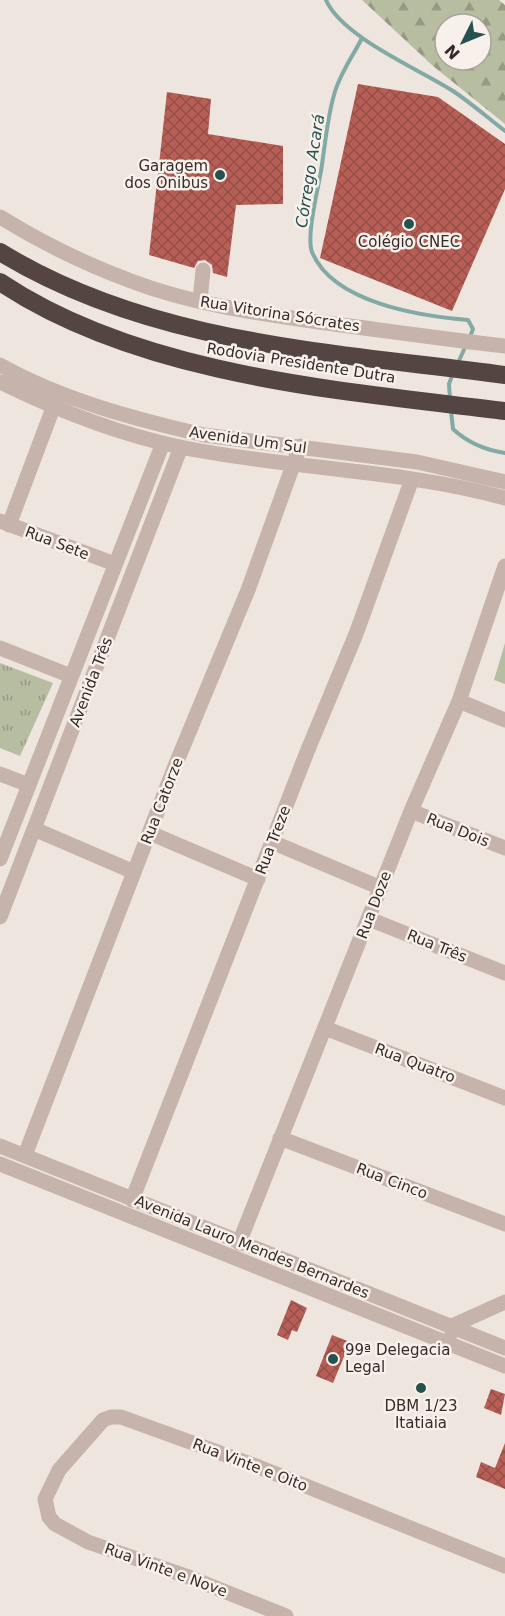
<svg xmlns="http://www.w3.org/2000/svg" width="505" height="1616" font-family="'DejaVu Sans',sans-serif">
<defs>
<pattern id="forest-firs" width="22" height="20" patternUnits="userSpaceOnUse" patternTransform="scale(1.5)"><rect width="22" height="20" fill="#b7bda0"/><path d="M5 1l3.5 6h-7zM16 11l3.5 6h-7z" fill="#969a83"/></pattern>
<pattern id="park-tufts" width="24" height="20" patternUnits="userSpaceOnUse" patternTransform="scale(1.5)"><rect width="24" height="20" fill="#b7bda0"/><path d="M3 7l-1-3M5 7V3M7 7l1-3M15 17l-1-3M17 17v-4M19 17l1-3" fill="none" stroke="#969a83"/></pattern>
<pattern id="building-cross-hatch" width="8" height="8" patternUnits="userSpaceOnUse" patternTransform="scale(1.5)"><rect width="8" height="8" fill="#b75f56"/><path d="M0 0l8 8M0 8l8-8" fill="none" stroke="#964f47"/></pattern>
</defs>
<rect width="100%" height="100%" fill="#efe5df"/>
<path fill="#b7bda0" d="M 505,643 L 505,684 L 494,680 Z"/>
<path fill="url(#forest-firs)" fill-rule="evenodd" d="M 362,0 L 499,0 L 505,5 L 505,124 L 433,66 ZM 445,24 L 481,24 L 481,60 L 445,60 Z"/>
<path fill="url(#park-tufts)" d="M 0,663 L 53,683 L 20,756 L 0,748 Z"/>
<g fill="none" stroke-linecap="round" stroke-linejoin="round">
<path stroke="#81a9a5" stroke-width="4" d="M 326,0 C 342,37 419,69 453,91 C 471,103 488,118 505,131
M 362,38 C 353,56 339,75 334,95 C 327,119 325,146 321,171 C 318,189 306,236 312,252 C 333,303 420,316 468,320 L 473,329 L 469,339
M 458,363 L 466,345
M 450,400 L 449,384 L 453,373
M 451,411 L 453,429 C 468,443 485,450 505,453"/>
</g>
<path fill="url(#building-cross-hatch)" d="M 358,84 L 438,97 L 505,144 L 505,189 L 452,311 L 320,258 Z
M 167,92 L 211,99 L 208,134 L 283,146 L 283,204 L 236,205 L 227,277 L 213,273 L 212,265 L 205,260 L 198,261 L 194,268 L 149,255 Z
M 291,1300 L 307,1308 L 297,1332 L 292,1330 L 288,1340 L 277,1335 Z
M 332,1335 L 350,1342 L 333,1383 L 316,1376 Z
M 491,1389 L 505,1394 L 501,1415 L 484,1408 Z
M 505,1443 L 505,1489 L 476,1477 L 481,1462 L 495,1468 Z"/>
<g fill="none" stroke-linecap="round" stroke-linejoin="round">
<path stroke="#c6b4ac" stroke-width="15" d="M 0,217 C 42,243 85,264 131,281 C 191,304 256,313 319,322 C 381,330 443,339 505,346
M 200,301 L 203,270
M 0,365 C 63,400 134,419 204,435 L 417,462 L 505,482
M 0,382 C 57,410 117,434 180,447 C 288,469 399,469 505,498
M 0,521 L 115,564
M 9,525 L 53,408
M 0,648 L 71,676
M 459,701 L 505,720
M 0,774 L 29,785
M 411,811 L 505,848
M 34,829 L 134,872
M 150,833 L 258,879
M 272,842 L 381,888
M 0,859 L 163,443
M 0,917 L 181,447
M 369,919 L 505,973
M 325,1028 L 505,1098
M 280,1138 L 505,1224
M 0,1146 L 505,1348
M 25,1155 L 175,766 L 248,590 L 300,446
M 0,1164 L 505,1366
M 132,1200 L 307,752 L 356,634 L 412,479
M 239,1243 L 411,811 L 459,701 L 505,566
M 452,1332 L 454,1325 L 505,1302
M 286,1616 L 186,1576 L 88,1542 L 55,1524 L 49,1517 L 45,1499 L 59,1470 L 103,1420 L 111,1417 L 121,1417 L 256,1466 L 505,1566"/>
<path stroke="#554542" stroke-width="18" d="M 0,252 C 152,345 333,352 505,375
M 0,282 C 140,376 342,391 505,411"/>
</g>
<g fill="#25524e" stroke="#f8f0eb" stroke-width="2">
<circle cx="220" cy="175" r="6"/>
<circle cx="409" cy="224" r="6"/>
<circle cx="333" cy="1359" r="6"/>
<circle cx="421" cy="1388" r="6"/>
</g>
<g text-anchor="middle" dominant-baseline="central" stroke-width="5" stroke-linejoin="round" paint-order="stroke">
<g font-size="15" fill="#352c2a" stroke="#f8f0eb">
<text x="208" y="166" text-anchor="end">Garagem<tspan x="208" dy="17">dos Onibus</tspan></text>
<text x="409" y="242">Colégio CNEC</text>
<text x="345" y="1350" text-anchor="start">99ª Delegacia<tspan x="345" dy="17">Legal</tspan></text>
<text x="421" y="1406">DBM 1/23<tspan x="421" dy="17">Itatiaia</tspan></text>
</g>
<g font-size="15" fill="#352c2a" stroke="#f8f0eb">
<text transform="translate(280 314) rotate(9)">Rua Vitorina Sócrates</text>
<text transform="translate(301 363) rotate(9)">Rodovia Presidente Dutra</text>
<text transform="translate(248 440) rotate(8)">Avenida Um Sul</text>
<text transform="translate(57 543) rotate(21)">Rua Sete</text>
<text transform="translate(91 682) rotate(-69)">Avenida Três</text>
<text transform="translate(162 801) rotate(-69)">Rua Catorze</text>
<text transform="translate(458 830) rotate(22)">Rua Dois</text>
<text transform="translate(273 840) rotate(-69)">Rua Treze</text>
<text transform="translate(374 905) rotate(-69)">Rua Doze</text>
<text transform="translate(437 946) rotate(22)">Rua Três</text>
<text transform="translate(415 1063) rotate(21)">Rua Quatro</text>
<text transform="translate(392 1181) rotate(21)">Rua Cinco</text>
<text transform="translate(252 1247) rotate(22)">Avenida Lauro Mendes Bernardes</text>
<text transform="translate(250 1465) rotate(21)">Rua Vinte e Oito</text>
<text transform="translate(166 1570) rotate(20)">Rua Vinte e Nove</text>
</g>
<g font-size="16" font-style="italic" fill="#25524e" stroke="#f8f0eb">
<text transform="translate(310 171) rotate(-81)">Córrego Acará</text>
</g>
</g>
<g transform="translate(463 42) rotate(227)"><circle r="28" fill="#f8f0eb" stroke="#aaa29e" stroke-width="1.5"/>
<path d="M0-4.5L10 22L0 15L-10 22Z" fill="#25524e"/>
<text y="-9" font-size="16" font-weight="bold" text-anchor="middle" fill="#352c2a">N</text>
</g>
</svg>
